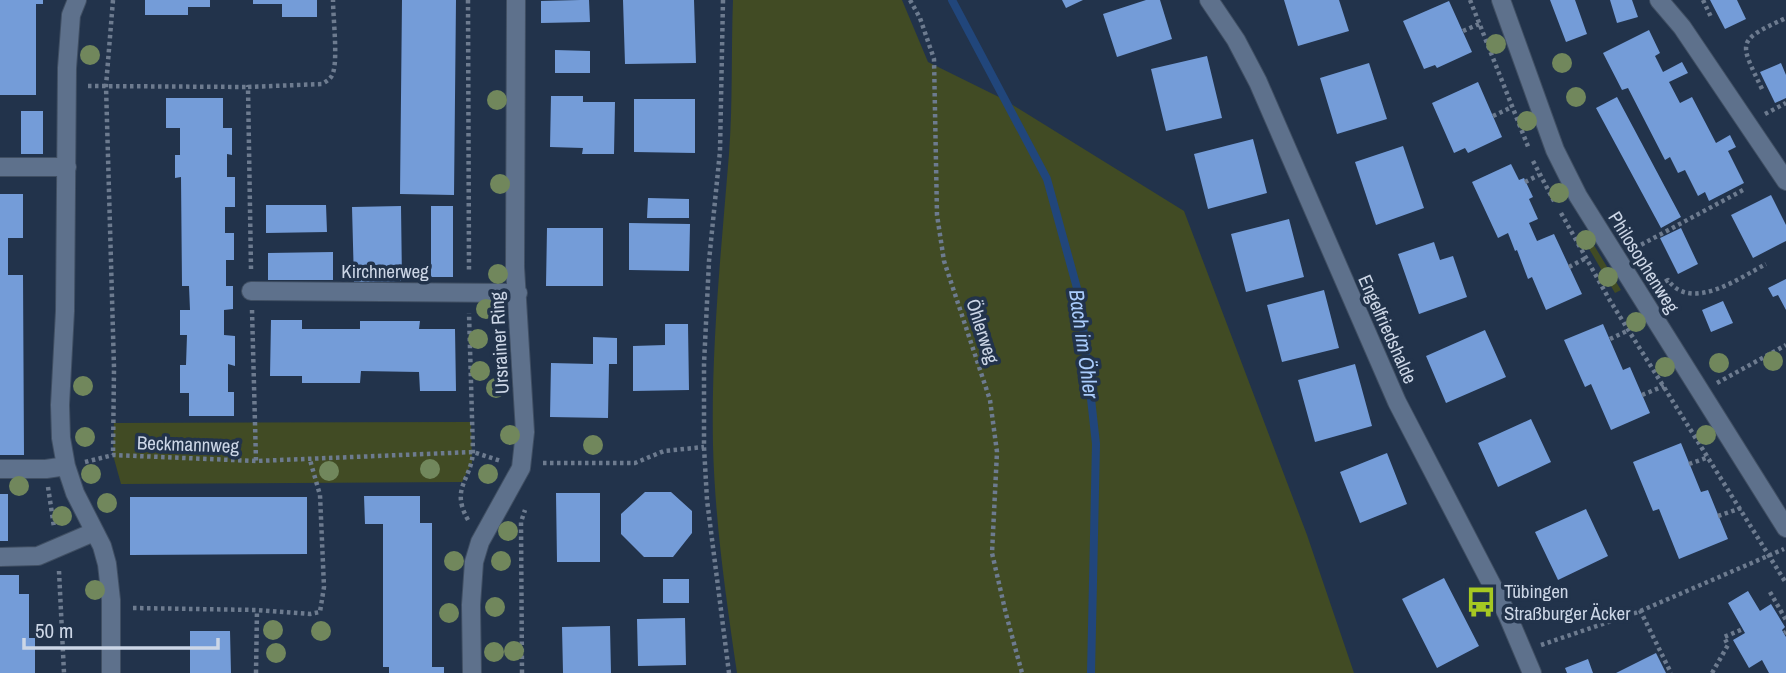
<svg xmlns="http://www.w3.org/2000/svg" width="1786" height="673" font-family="'Archivo Narrow',sans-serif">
<rect width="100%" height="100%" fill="#22334b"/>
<path fill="#414b24" d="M 733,0 L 902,0 L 928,62 L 1003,99 L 1184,211 L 1307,535 L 1354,673 L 737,673 C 726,598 715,522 713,446 C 711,347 721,252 729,154 C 733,103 731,51 733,0 Z
M 1586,232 L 1621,290 L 1615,293 L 1581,235 Z
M 471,422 L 472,463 L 462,482 L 121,484 L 113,455 L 114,423 Z"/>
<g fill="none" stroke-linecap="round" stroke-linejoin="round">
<path stroke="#21467b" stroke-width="8" d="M 952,0 L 1047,179 L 1080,299 L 1096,444 L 1091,673"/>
</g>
<path fill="#749cd8" d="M 0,0 L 43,0 L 43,4 L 36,4 L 36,95 L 0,95 Z
M 145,0 L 210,0 L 210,7 L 188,7 L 188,15 L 145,15 Z
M 253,0 L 317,0 L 317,17 L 282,17 L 282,4 L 253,4 Z
M 402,0 L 456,0 L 454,195 L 400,194 Z
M 580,0 L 589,0 L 590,22 L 541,23 L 541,1 Z
M 623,0 L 694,0 L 696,63 L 625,64 Z
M 1062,0 L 1083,0 L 1066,8 Z
M 1146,0 L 1160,0 L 1172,39 L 1117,57 L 1103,14 Z
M 1284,0 L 1339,0 L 1349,31 L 1298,46 Z
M 1550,0 L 1575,0 L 1587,34 L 1566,42 Z
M 1610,0 L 1632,0 L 1638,17 L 1617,23 Z
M 1710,0 L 1737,0 L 1746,19 L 1725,29 Z
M 1449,1 L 1472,52 L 1437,68 L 1435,65 L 1424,69 L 1403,21 Z
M 1649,30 L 1660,53 L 1655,56 L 1663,72 L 1682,62 L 1688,73 L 1669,82 L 1680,103 L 1692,97 L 1716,143 L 1730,135 L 1736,147 L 1728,151 L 1744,183 L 1709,201 L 1705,192 L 1698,196 L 1685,170 L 1678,173 L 1670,157 L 1665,160 L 1628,88 L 1622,90 L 1603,53 Z
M 555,50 L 590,51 L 590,73 L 555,73 Z
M 1207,56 L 1222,118 L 1166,131 L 1151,69 Z
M 1369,63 L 1387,119 L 1337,134 L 1320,78 Z
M 1781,63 L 1786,75 L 1786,98 L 1775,103 L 1760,72 Z
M 1478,82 L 1502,137 L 1468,153 L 1465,148 L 1454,153 L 1432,103 Z
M 551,96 L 583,96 L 583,102 L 615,102 L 614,154 L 582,154 L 583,148 L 550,147 Z
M 1617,97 L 1681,217 L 1661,228 L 1596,108 Z
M 166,98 L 223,98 L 223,128 L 232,128 L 232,155 L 227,154 L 227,177 L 235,177 L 235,207 L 225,207 L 225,233 L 234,233 L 234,260 L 226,260 L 226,286 L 233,286 L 233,309 L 224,310 L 224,335 L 235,336 L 235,366 L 228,364 L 228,392 L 234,392 L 234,416 L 189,416 L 189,393 L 180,393 L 180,365 L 186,365 L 187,335 L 180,335 L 180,310 L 190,310 L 189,286 L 182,286 L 181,177 L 175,178 L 175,155 L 180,155 L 180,128 L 166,128 Z
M 634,99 L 695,99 L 695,153 L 634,152 Z
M 21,111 L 43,111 L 43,154 L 21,154 Z
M 1253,139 L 1267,193 L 1208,209 L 1194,154 Z
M 1403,146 L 1424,208 L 1376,225 L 1355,162 Z
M 1511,164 L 1519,180 L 1524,178 L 1533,197 L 1529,199 L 1538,219 L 1529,223 L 1537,241 L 1554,234 L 1582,294 L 1546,310 L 1532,277 L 1528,279 L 1517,250 L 1515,251 L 1508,233 L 1498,238 L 1472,182 Z
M 0,194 L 23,194 L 23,238 L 8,238 L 8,275 L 23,275 L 24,455 L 0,455 Z
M 1771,195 L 1786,225 L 1786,241 L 1753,258 L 1731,215 Z
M 648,198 L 689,199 L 689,218 L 647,218 Z
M 266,205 L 326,205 L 327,232 L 266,233 Z
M 401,206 L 402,281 L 354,282 L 352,207 Z
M 431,206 L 453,206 L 453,277 L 431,277 Z
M 1289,219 L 1304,277 L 1246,292 L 1231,234 Z
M 629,223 L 690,224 L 689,271 L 629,270 Z
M 547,228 L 603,228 L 603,286 L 546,286 Z
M 1681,228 L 1698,264 L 1678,274 L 1660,238 Z
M 1434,242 L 1440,260 L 1453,256 L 1467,297 L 1419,314 L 1398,254 Z
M 333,252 L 333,280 L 268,280 L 268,253 Z
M 1786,279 L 1786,310 L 1778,295 L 1773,297 L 1768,288 Z
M 1324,290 L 1339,348 L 1282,362 L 1267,305 Z
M 1723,301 L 1733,323 L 1711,332 L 1702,310 Z
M 271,320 L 302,320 L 302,329 L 360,329 L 360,321 L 420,321 L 419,329 L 455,329 L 456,391 L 420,391 L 419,372 L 361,371 L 360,383 L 302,383 L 302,376 L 270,376 Z
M 665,324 L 688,324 L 689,390 L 633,391 L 633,346 L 665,345 Z
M 1603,324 L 1623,370 L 1630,367 L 1650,413 L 1611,430 L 1591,384 L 1585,387 L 1564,340 Z
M 1485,330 L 1506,377 L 1446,403 L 1426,356 Z
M 593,337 L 617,338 L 617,364 L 609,364 L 608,418 L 550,417 L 551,363 L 593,364 Z
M 1355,364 L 1372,426 L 1315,442 L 1298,380 Z
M 1531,419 L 1551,462 L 1498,487 L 1478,443 Z
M 1681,443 L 1701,492 L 1708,490 L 1728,539 L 1679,559 L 1659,509 L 1653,511 L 1633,462 Z
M 1387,453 L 1407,504 L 1360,523 L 1340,472 Z
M 645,492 L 671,492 L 692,511 L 692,533 L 673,557 L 644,557 L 621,534 L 621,514 Z
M 556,493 L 600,493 L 600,562 L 557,562 Z
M 0,494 L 8,494 L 8,541 L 0,541 Z
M 364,496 L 420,496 L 420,523 L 432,523 L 432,667 L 444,667 L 444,673 L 389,673 L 389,667 L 383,667 L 383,524 L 365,524 Z
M 130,497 L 307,497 L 307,554 L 130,555 Z
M 1586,509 L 1608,556 L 1558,580 L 1535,532 Z
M 0,575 L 19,575 L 19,594 L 29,594 L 29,638 L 35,638 L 35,673 L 0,673 Z
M 1444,578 L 1479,646 L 1437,668 L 1402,599 Z
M 663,579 L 689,579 L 689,603 L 663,603 Z
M 1748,591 L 1760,611 L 1771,604 L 1785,627 L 1782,630 L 1786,637 L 1786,673 L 1769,673 L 1762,660 L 1749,668 L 1733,640 L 1745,633 L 1728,603 Z
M 685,618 L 686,665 L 638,666 L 637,619 Z
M 610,626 L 611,673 L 563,673 L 562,627 Z
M 190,631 L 230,631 L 231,673 L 190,673 Z
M 1656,653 L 1666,673 L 1616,673 Z
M 1588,659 L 1593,673 L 1567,673 L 1565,668 Z"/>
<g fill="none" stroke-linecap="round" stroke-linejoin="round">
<g stroke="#404f63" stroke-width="20">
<path id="minor" d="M 77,0 L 71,15 L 67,68 L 65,311 L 60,405 L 61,438 L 66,466 L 75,493 L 102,546 L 107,564 L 111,600 L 111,673
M 1209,0 L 1236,40 L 1258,82 L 1397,402 L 1507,614 L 1532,673
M 1501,0 L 1555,150 L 1578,196 L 1786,528
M 1659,0 L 1682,27 L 1786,181
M 0,167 L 67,167
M 251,291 L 518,293
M 0,469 L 46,469 L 66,466
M 0,557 L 38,556 L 94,532
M 472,673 L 471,605 L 474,562 L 480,542 L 521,468 L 525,432 L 515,267 L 516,0"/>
</g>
<path stroke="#6d7b8f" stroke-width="4.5" stroke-dasharray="3.5 3.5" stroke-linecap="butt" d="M 113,0 L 106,86 L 114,368 L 113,455
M 468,0 L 469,272
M 723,0 L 720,151 L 709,261 L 704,364 L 704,447 L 707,500 L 729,673
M 910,0 L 920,18 L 934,59 L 937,215 L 944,261 L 990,400 L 997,452 L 992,553 L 1006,614 L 1022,673
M 1470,0 L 1529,149
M 1703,0 L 1711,17
M 1463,31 L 1479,24
M 88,86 L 248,87
M 1762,89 C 1739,41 1736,41 1786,18
M 1765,114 L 1786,103
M 1493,116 L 1512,107
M 1533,161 L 1555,203
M 1525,182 L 1539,175
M 1561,213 L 1609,299 L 1786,583
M 1635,248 L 1745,189
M 1569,267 L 1586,258
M 251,269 L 248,87 L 322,84 C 327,81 331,79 333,73 C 338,58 333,18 333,0
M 1659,285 L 1668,280 C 1691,313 1741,277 1766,264
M 252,310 L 256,461
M 1610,339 L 1629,330
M 1717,383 L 1786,345
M 1642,395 L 1664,386
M 85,462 L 113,455 L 256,461 L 473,452 L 501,461
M 543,463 L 635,463 L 664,451 L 704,447
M 1689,464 L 1709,457
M 48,487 L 54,527
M 1718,516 L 1741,508
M 468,520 C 450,488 471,481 473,452 L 469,313
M 59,571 L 64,673
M 1770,592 L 1786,620
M 133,608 L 257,610 L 310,614 L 320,612 L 324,587 L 320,495 L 310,460
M 1640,610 L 1671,673
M 1784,633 L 1786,632
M 1541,645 L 1638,612 L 1784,549
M 256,673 L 257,610
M 522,673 L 521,522 L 525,510
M 1712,673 L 1728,645 L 1724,637 L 1743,629"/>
<use href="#minor" stroke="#5e718c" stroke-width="18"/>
</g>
<g fill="#71875c">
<circle cx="1496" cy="44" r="10"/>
<circle cx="90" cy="55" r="10"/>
<circle cx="1562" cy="63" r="10"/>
<circle cx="1576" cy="97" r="10"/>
<circle cx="497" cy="100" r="10"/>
<circle cx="1527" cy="121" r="10"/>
<circle cx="500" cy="184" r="10"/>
<circle cx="1559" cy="193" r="10"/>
<circle cx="1586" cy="240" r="10"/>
<circle cx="498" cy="274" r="10"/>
<circle cx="1608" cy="277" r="10"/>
<circle cx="486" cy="309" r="10"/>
<circle cx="1636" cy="322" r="10"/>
<circle cx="478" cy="339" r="10"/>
<circle cx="1773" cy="361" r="10"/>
<circle cx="1719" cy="363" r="10"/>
<circle cx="1665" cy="367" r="10"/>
<circle cx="480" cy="371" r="10"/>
<circle cx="83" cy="386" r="10"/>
<circle cx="496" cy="388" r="10"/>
<circle cx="510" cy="435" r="10"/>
<circle cx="1706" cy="435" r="10"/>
<circle cx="85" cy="437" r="10"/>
<circle cx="593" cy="445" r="10"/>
<circle cx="430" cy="469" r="10"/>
<circle cx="329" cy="471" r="10"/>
<circle cx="91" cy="474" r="10"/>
<circle cx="488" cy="474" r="10"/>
<circle cx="19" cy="486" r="10"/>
<circle cx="107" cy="503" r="10"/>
<circle cx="62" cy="516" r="10"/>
<circle cx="508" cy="531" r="10"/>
<circle cx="454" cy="561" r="10"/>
<circle cx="501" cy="561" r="10"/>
<circle cx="95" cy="590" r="10"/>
<circle cx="495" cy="607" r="10"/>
<circle cx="449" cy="613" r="10"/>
<circle cx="273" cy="630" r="10"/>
<circle cx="321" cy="631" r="10"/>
<circle cx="514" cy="651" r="10"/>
<circle cx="494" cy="652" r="10"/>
<circle cx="276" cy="653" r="10"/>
</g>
<defs>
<g id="bus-bare" transform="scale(2.415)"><path d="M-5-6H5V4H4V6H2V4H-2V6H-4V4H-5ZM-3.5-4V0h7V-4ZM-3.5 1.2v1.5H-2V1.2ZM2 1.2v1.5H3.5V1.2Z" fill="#a6c822" stroke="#22334b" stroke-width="2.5" paint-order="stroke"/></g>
</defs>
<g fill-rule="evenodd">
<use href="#bus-bare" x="1481" y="602"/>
</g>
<g text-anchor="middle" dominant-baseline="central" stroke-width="7" stroke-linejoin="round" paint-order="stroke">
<g font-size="19" fill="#ccd6e6" stroke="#22334b">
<text transform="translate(1644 262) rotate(58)">Philosophenweg</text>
<text x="385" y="271">Kirchnerweg</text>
<text transform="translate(1388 329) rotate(66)">Engelfriedshalde</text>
<text transform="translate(983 331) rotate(72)">Öhlerweg</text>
<text transform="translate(499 343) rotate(-93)">Ursrainer Ring</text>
<text transform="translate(188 444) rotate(2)">Beckmannweg</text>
</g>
<g font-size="19" fill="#ccd6e6" stroke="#22334b" text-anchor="start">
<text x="1504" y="591">Tübingen<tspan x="1504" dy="22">Straßburger Äcker</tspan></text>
</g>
<g font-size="21" font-style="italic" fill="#aaccfc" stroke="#22334b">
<text transform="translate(1084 344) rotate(82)">Bach im Öhler</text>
</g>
</g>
<path d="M24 638v10h194v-10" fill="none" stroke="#ccd6e6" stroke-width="3.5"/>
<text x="35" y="638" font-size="21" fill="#ccd6e6" stroke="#22334b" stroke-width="5" paint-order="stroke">50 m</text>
</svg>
